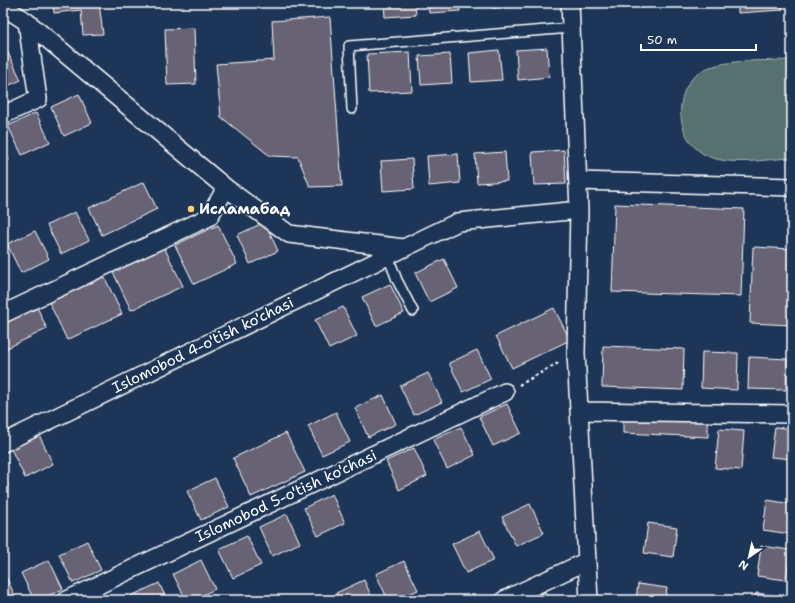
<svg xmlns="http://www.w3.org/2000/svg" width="795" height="603" font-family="'Shantell Sans',sans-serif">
<rect width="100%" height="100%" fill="#1d3557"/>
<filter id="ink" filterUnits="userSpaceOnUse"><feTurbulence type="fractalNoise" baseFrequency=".025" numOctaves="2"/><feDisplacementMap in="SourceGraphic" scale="8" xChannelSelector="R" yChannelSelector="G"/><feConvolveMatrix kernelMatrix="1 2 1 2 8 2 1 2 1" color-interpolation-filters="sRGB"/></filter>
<g filter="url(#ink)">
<path fill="#56716e" stroke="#aab8b6" d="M 792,60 L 792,158 C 768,159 733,166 710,157 C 672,143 670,80 710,67 C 735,59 766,61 792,60 Z"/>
<path fill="#676274" stroke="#fff" d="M 53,3 L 99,3 L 103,34 L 83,35 L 81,10 L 54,13 Z
M 384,3 L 415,3 L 416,15 L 385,17 Z
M 428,3 L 459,3 L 460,11 L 429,13 Z
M 491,3 L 522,3 L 522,6 L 492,8 Z
M 738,3 L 782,3 L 782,10 L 738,13 Z
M 330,17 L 342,186 L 310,187 L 298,157 L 270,156 L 221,117 L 216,64 L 274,60 L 272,21 Z
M 194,28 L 196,84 L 167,85 L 165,29 Z
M 547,48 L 549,77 L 518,80 L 516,50 Z
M 499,50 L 502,80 L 471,82 L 469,53 Z
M 7,51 L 21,80 L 3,88 L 3,53 Z
M 410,52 L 412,91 L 369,93 L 367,54 Z
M 450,54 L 452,83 L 421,85 L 419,56 Z
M 79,94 L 92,123 L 64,136 L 51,107 Z
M 36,113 L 50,142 L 22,155 L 8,126 Z
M 3,146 L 9,160 L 3,163 Z
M 564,150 L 566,184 L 534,185 L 532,152 Z
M 505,152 L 507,181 L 477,183 L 475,154 Z
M 458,154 L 460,183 L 429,186 L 427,156 Z
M 412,159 L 414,189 L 383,191 L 381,161 Z
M 144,182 L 157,209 L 102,235 L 89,208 Z
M 615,204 L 744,209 L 741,296 L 612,292 Z
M 75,212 L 89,240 L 61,254 L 47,225 Z
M 265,222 L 278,251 L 250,264 L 237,235 Z
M 218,225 L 237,264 L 194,284 L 175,245 Z
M 35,231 L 49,259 L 21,273 L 7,244 Z
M 164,247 L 183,286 L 131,310 L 113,272 Z
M 753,247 L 792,249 L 791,325 L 750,323 Z
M 444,259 L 458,288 L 429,302 L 415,273 Z
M 104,276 L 122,314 L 67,340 L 49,302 Z
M 390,284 L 404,313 L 376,326 L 362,297 Z
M 37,307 L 47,329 L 3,350 L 3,322 Z
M 343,307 L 357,336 L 329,349 L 315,320 Z
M 554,308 L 570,340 L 512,368 L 496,336 Z
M 603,346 L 684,349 L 683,390 L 602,387 Z
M 477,350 L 491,379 L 463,392 L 449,363 Z
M 702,352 L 738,353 L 737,390 L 701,388 Z
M 749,357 L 787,359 L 786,390 L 748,389 Z
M 428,373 L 442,402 L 414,415 L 400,386 Z
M 383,395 L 396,424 L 368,437 L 355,408 Z
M 507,404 L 521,433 L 493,446 L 479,417 Z
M 336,412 L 350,442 L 322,455 L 308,426 Z
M 623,415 L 708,418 L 708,437 L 623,433 Z
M 461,427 L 475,455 L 447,469 L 433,440 Z
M 775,427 L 792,429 L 792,459 L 771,457 Z
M 719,429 L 744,431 L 741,470 L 715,468 Z
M 286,433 L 305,472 L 251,497 L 233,458 Z
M 39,435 L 53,464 L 25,478 L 11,449 Z
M 414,448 L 427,476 L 399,490 L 386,461 Z
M 3,474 L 8,485 L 3,487 Z
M 215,478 L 229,507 L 201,520 L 187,491 Z
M 332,494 L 345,523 L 318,536 L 304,508 Z
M 767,500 L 792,504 L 791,534 L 763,530 Z
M 530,504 L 544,533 L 516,546 L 502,517 Z
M 287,514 L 300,543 L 272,556 L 259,527 Z
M 648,523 L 677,527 L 673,557 L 644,553 Z
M 480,531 L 494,560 L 466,573 L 452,544 Z
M 247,536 L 261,565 L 233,578 L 219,549 Z
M 87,541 L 101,570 L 73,583 L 59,554 Z
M 761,546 L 790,550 L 786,580 L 757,576 Z
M 49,560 L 63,589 L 39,600 L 34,600 L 21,573 Z
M 201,560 L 215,589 L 193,600 L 186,600 L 173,574 Z
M 404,561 L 418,590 L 396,600 L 388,600 L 376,574 Z
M 6,577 L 17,600 L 3,600 L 3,578 Z
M 364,580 L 373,600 L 339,600 L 336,593 Z
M 159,583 L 167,600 L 133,600 L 131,596 Z
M 638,584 L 667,588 L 665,600 L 636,600 Z
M 545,592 L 549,600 L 528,600 Z
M 756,593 L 784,597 L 784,600 L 755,600 Z"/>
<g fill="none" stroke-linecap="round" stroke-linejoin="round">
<g stroke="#fff" stroke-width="12">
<path id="lane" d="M 352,109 L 349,46 L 571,28
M 388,256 L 397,280 L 413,311"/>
</g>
<g stroke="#fff" stroke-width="20">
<path id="street" d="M 3,3 L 10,11 L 27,22 L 226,188 L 289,234 L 404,248 L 458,222 L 579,210
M 570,3 L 579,210 L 576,353 L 589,600
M 3,115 L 38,99 L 27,22
M 578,181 L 792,187
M 3,314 L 209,217 L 226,188
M 581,411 L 792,414
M 3,443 L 404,248
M 67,600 L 505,392
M 504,600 L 587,561"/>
</g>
<path stroke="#fff" stroke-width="2.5" stroke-dasharray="3 3" stroke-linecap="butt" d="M 519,385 L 560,362"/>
<use href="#lane" stroke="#1d3557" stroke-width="9"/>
<use href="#street" stroke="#1d3557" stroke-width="17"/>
</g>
</g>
<circle fill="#ffd166" stroke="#1d3557" stroke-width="1.5" cx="191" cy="209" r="4"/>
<g text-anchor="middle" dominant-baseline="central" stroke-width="3.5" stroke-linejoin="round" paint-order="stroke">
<g font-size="15" font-weight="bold" fill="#fff" stroke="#1d3557" text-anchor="start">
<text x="199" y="209">Исламабад</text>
</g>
<g font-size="15" fill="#fff" stroke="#1d3557">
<text transform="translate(203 345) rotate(-26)">Islomobod 4-o'tish ko'chasi</text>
<text transform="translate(286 496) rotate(-25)">Islomobod 5-o'tish ko'chasi</text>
</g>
</g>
<rect width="795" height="603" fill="none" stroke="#1d3557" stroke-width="16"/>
<rect x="8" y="8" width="779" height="587" fill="none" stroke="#fff" stroke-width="1.5" filter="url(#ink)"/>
<g transform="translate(749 557) rotate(214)" stroke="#1d3557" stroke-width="3" paint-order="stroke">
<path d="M0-3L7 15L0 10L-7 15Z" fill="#ffffff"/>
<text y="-6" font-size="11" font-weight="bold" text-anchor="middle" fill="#ffffff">N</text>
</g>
<path d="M641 44v6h115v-6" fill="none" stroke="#ffffff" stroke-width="2"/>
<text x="647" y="44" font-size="12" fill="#ffffff" stroke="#1d3557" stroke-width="3" paint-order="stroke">50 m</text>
</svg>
